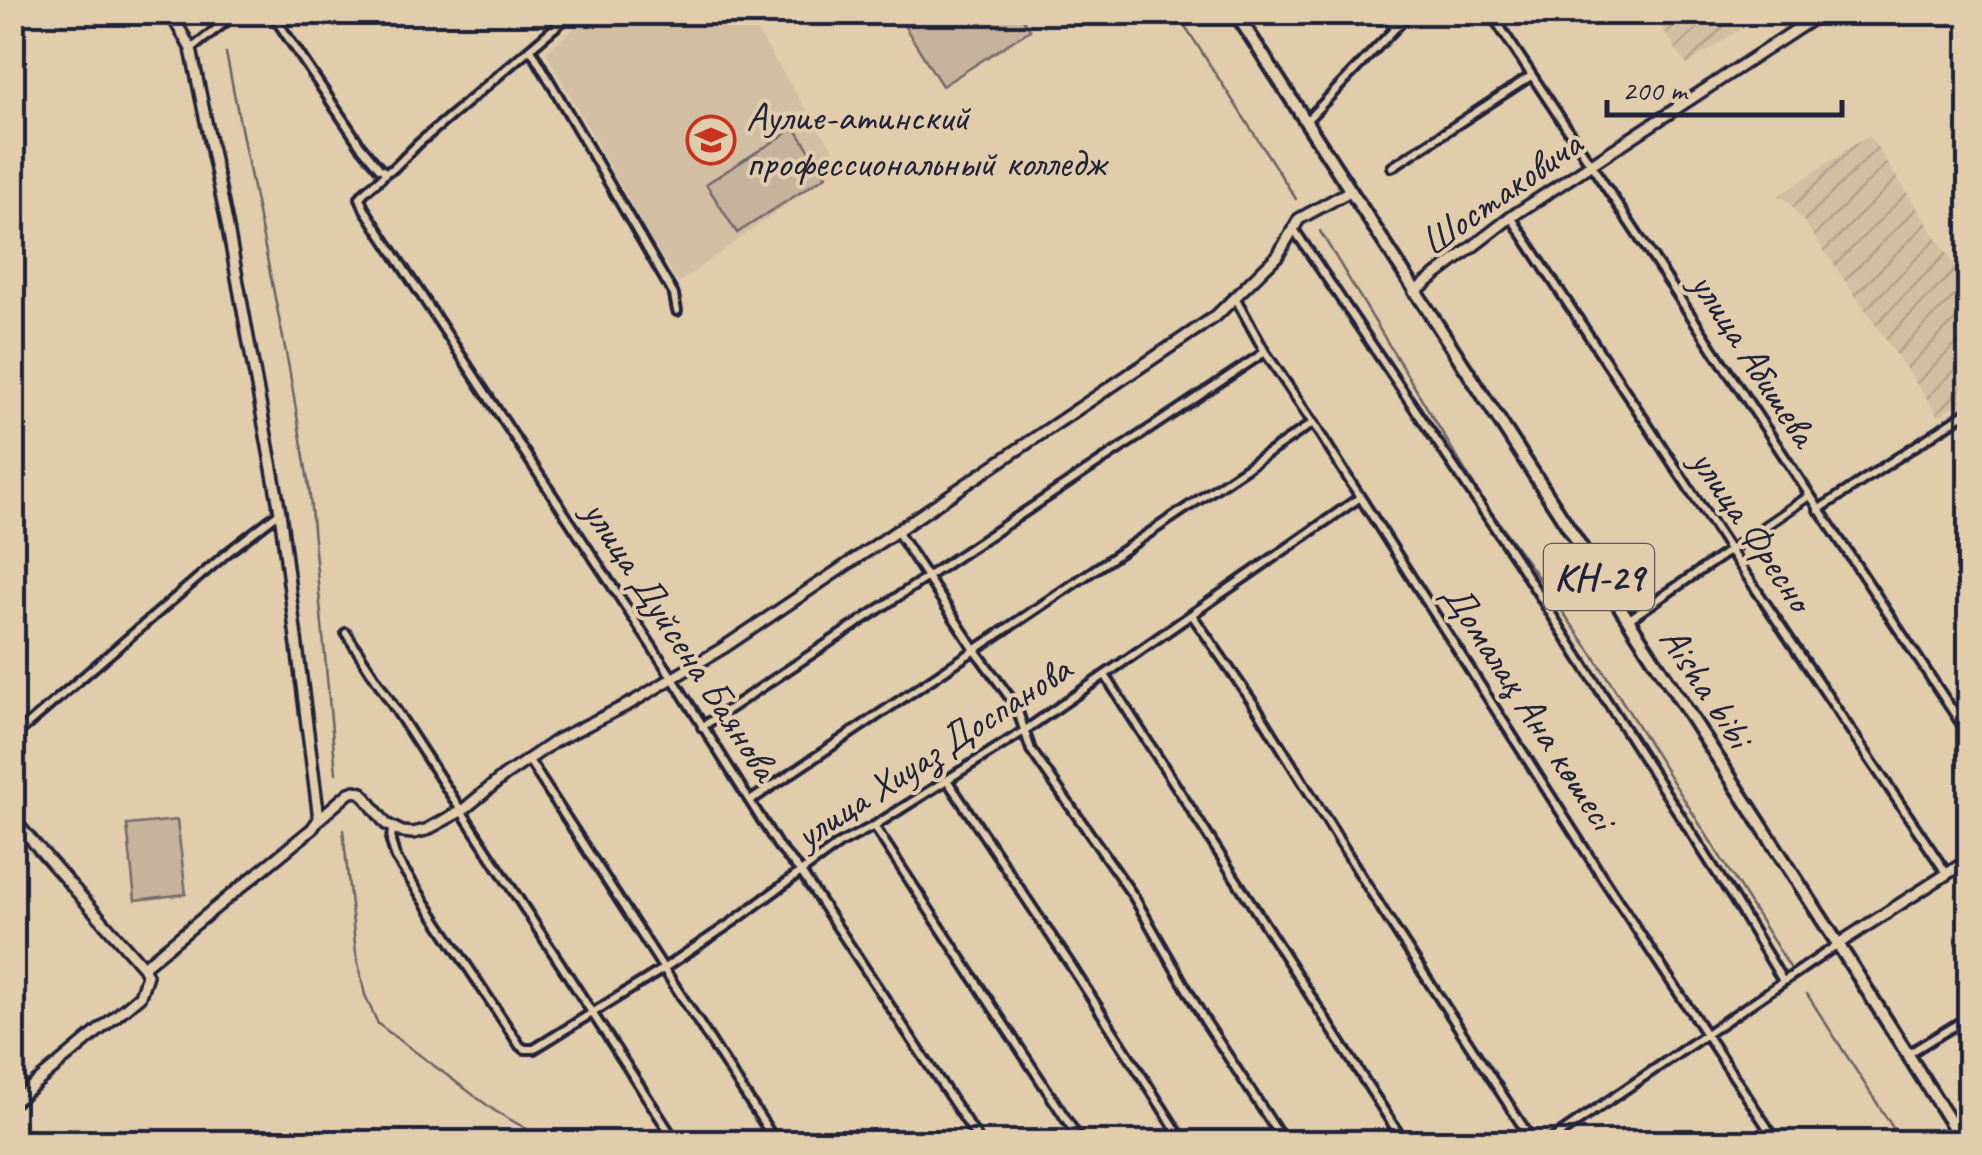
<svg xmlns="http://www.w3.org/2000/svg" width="1982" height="1155" font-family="Caveat,sans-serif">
<defs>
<pattern id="industrial-furrows" width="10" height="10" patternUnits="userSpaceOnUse" patternTransform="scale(2.5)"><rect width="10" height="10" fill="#d2bea2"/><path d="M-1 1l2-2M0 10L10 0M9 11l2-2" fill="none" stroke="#b4a38c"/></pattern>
</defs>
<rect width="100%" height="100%" fill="#e1ccab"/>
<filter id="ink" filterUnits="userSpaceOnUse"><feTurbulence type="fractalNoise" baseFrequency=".01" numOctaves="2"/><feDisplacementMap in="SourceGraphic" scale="20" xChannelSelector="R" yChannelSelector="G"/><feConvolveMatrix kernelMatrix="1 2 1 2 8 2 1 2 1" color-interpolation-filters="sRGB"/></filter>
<g filter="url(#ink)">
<path fill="#d2bea2" d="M 592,13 L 745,13 L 811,117 L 843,164 L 678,283 L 644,228 L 546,52 Z"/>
<path fill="url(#industrial-furrows)" d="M 1652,13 L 1764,13 L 1687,65 Z
M 1869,135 L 1969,287 L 1969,397 L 1939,416 L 1812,233 L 1788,201 L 1779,196 Z"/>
<path fill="#c5b39b" stroke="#746a6b" stroke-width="2.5" d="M 1019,13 L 1030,30 L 942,86 L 905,27 L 928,13 Z
M 795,128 L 826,176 L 737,233 L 706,184 Z
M 177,820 L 186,894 L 135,900 L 127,825 Z"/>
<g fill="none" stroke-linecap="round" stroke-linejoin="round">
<path stroke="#6b6365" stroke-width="2.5" d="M 1176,12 L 1296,199
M 226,53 L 289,368 L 309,487 L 336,773
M 1320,231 L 1483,500 L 1592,653 L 1796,977
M 343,830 L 356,953 L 365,995 L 378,1024 L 495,1111 L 550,1142
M 1807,994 L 1902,1142"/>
<g stroke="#22223b" stroke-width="14">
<path id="minor" d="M 271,12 L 360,145 L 379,168 L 386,172 L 393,169 L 419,143 L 573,12
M 1385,12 L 1395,28
M 1490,12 L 1970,737
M 191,49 L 238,12
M 531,49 L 674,295 L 677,311
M 1307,120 L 1411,12
M 1392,167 L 1531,76
M 386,172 C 379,183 365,188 360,198 L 364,208 L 672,677 L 778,846 L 801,872 L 980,1142
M 1511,217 L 1729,549 L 1947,874
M 1293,228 L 1516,559 L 1733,898 L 1783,981
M 1236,299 L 1265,352 L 1313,423 L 1601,875 L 1777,1142
M 1818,510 L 1970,410
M 896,530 L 975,650 L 1016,706 L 1031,750 L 1134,897 L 1205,1021 L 1284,1142
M 1192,615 L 1258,710 L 1383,911 L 1533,1142
M 1628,620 L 1809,496
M 346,633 L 676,1142
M 1105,675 L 1404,1142
M 702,727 L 1265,352
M 12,738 L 227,553 L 280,512
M 528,759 L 776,1142
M 947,780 L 1070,964 L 1184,1142
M 750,801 L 1313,423
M 874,826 L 1081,1142
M 392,828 L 391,842 L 396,858 L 520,1046 L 525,1049 L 534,1049 L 663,969 L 734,921 L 839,844 L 874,826 L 1024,731 L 1359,498
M 1908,1054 L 1970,1016
M 1548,1142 L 1837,945"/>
</g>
<g stroke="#22223b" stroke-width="16">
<path id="tertiary" d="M 1414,292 L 1511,217 L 1823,12
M 12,818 L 143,967 L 312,829 L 319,819 L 280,512 L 227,223 L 191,49 L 170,12
M 319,819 L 349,793 L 355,791 L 362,793 L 386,824 L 402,832 L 413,833 L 426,830 L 463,810 L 504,776 L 557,740 L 631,703 L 723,648 L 1216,316 L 1278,255 L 1299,219 L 1350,191
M 1838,944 L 1970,859
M 12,1103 L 140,996 L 147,975 L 143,967"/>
</g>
<g stroke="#22223b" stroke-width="18">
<path id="primary" d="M 1235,12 L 1838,944 L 1963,1142"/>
</g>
<use href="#minor" stroke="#e1ccab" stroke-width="6"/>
<use href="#tertiary" stroke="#e1ccab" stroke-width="9"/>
<use href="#primary" stroke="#e1ccab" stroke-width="10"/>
</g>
</g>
<defs>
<g id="university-ring" transform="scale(2.5)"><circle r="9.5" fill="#e1ccab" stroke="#c8321e" stroke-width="1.5"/><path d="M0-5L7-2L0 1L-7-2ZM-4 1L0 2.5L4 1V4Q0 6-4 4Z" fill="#c8321e"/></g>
</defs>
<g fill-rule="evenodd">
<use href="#university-ring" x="711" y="140"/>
</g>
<g text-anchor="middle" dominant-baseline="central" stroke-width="8" stroke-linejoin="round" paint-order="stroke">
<rect fill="#e1ccab" stroke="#5b555d" stroke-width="2.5" x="1544" y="544" width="110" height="66" rx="8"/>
<g font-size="38" font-weight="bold" fill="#22223b">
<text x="1599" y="577">КН-29</text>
</g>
<g font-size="40" fill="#22223b" stroke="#e1ccab" text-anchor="start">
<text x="746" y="117">Аулие-атинский<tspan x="746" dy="46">профессиональный колледж</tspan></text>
</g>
<g font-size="40" fill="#22223b" stroke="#e1ccab">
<text transform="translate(1501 193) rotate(-35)">Шостаковича</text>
<text transform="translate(1754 359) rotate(57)">улица Абишева</text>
<text transform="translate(1752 530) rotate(56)">улица Фресно</text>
<text transform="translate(681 640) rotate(57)">улица Дуйсена Баянова</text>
<text transform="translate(1706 687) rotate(57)">Aisha bibi</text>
<text transform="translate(1529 706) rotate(57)">Домалақ Ана көшесі</text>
<text transform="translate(933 752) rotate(-33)">улица Хиуаз Доспанова</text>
</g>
</g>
<rect width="1982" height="1155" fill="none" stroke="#e1ccab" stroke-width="50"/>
<rect x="25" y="25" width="1932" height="1105" fill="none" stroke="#22223b" stroke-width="4" filter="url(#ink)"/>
<path d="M1607 100v15h235v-15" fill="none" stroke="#22223b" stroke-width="5"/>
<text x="1622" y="100" font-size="30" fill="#22223b" stroke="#e1ccab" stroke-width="8" paint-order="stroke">200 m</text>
</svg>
